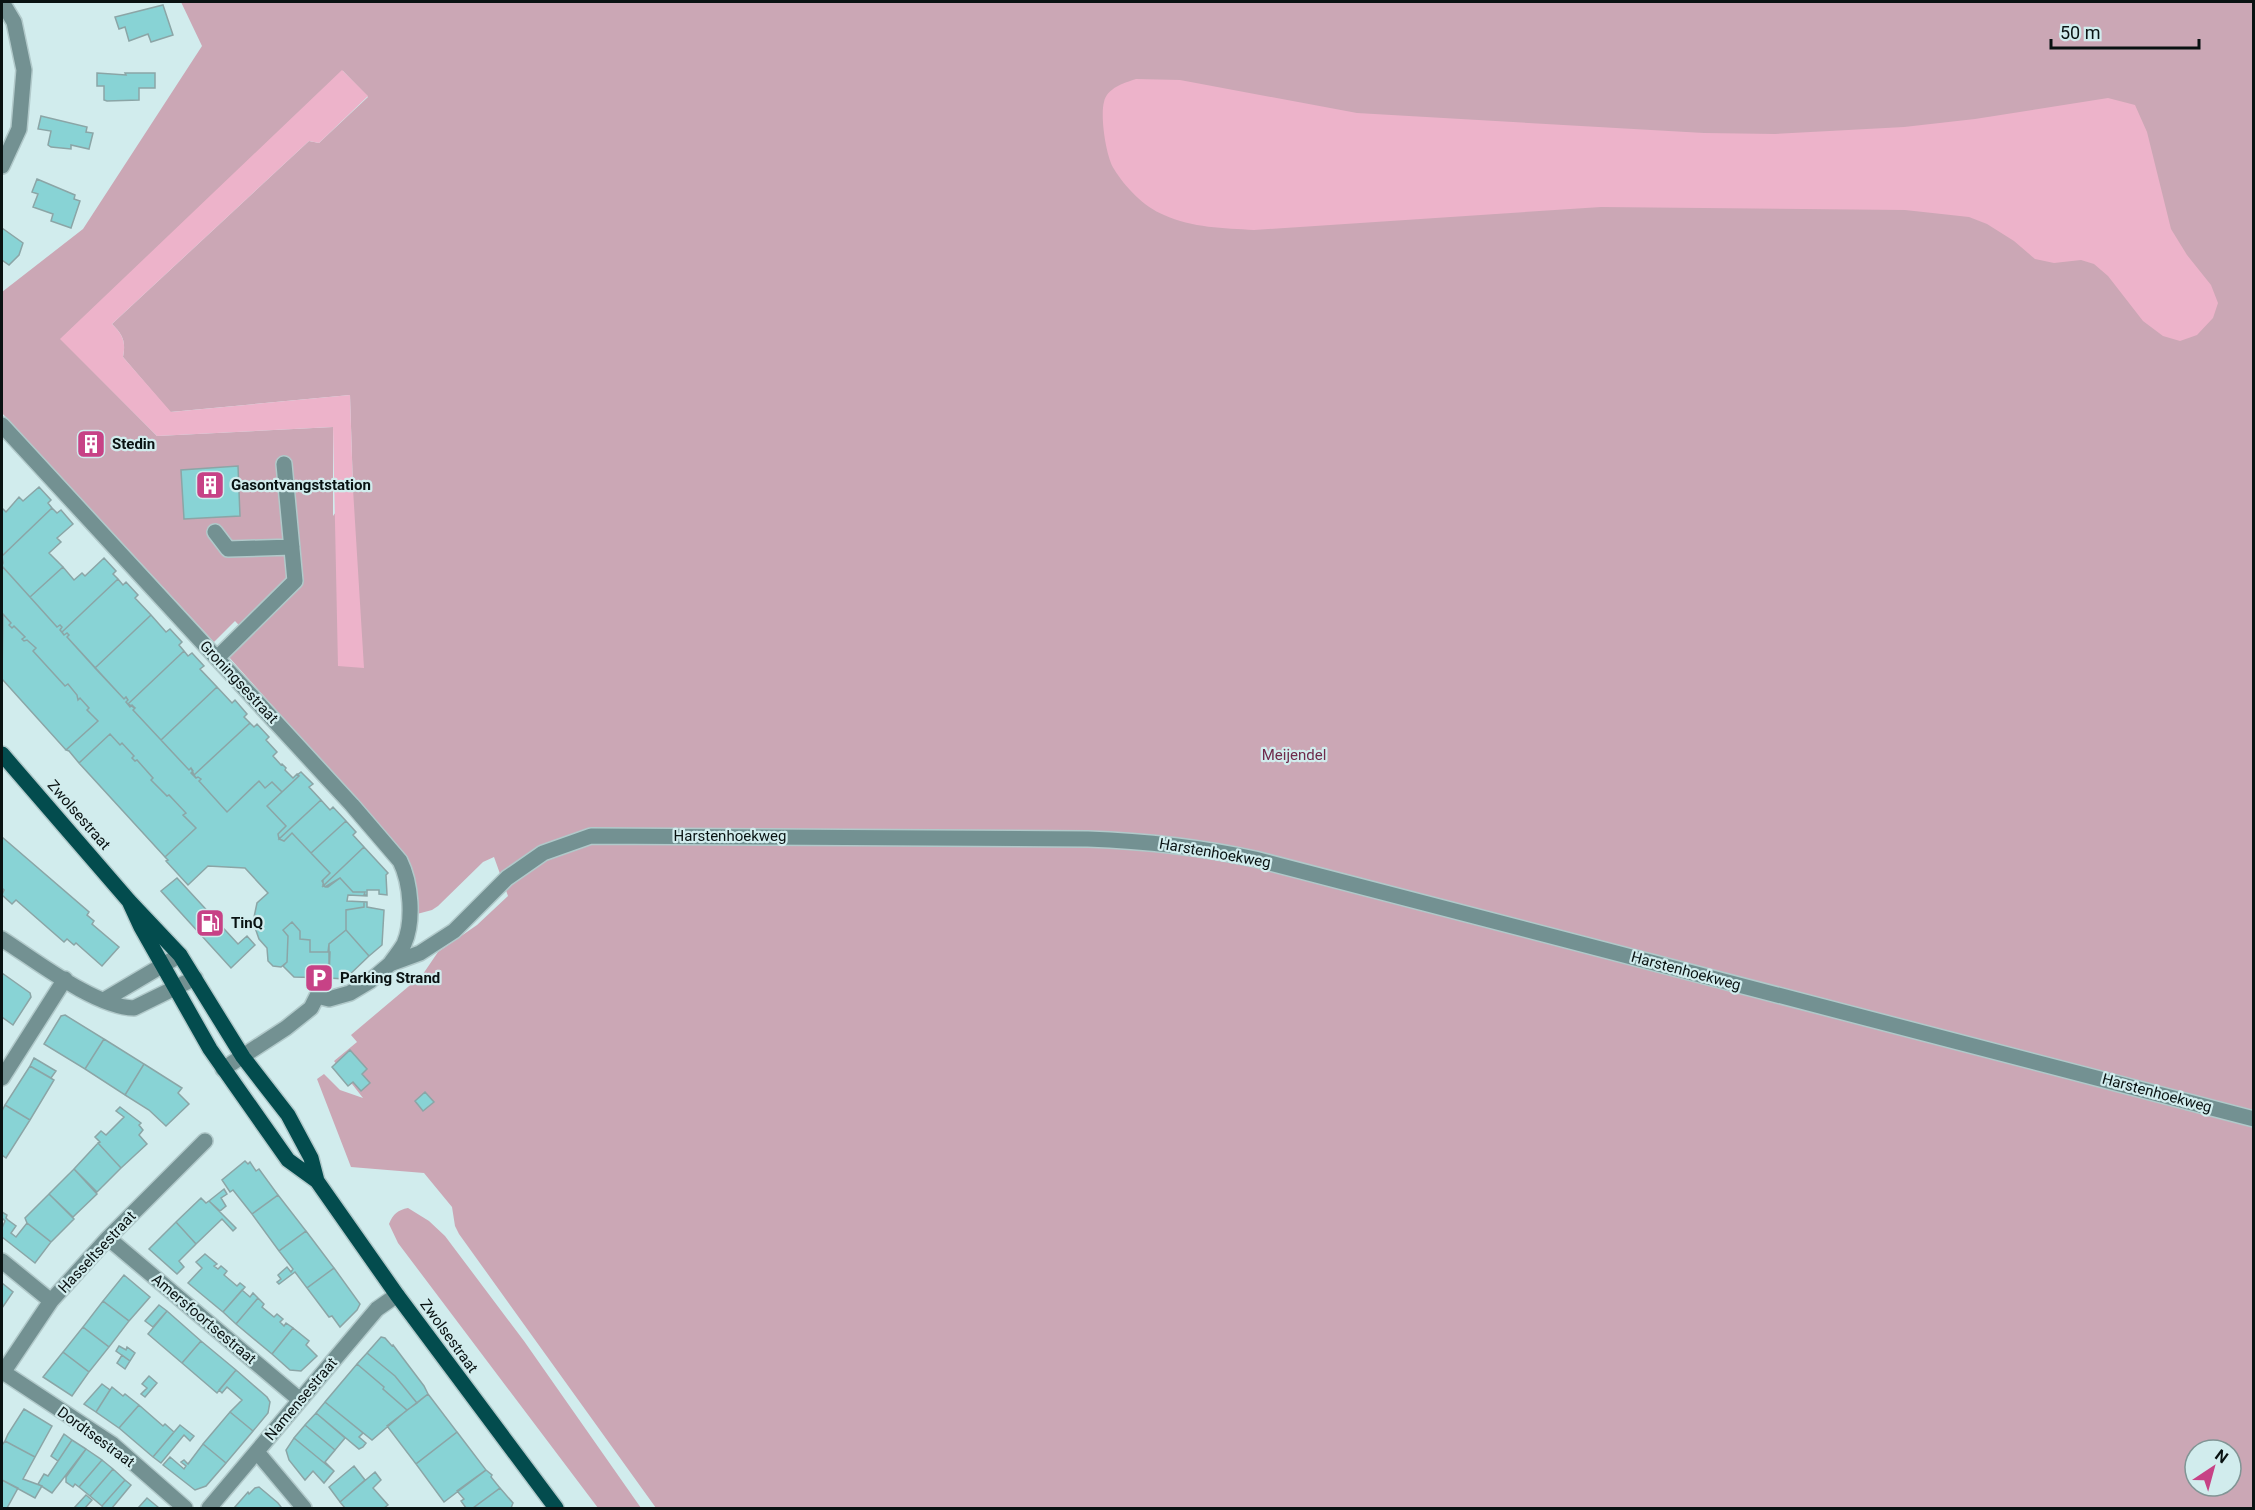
<svg xmlns="http://www.w3.org/2000/svg" width="2255" height="1510" font-family="Roboto,sans-serif">
<rect width="100%" height="100%" fill="#d1eced"/>
<path fill="#cba7b5" fill-rule="evenodd" d="M 181,2 L 2253,2 L 2253,1508 L 656,1508 L 459,1234 L 455,1226 L 452,1207 L 424,1173 L 351,1167 L 317,1079 L 324,1074 L 340,1090 L 363,1098 L 334,1061 L 357,1042 L 351,1035 L 415,981 L 420,985 L 425,980 L 423,974 L 438,952 L 477,925 L 508,896 L 494,857 L 483,862 L 438,906 L 432,910 L 417,914 L 414,912 L 412,869 L 407,856 L 228,656 L 250,637 L 235,621 L 214,642 L 2,413 L 2,292 L 83,229 L 202,46 ZM 343,71 L 368,97 L 319,143 L 309,141 L 112,324 C 123,335 126,341 123,357 L 170,412 L 350,395 L 353,489 L 333,516 L 333,427 L 157,436 L 61,339 ZM 2195,1450 L 2231,1450 L 2231,1486 L 2195,1486 Z
M 408,1208 L 429,1221 L 445,1236 L 524,1341 L 641,1508 L 598,1508 L 398,1243 L 389,1224 C 393,1214 398,1210 408,1208 Z"/>
<path fill="#edb3ca" d="M 342,70 L 368,96 L 319,143 L 309,141 L 112,324 C 123,335 126,341 123,357 L 171,412 L 350,395 L 353,489 L 364,668 L 338,666 L 333,427 L 157,436 L 60,339 Z
M 1136,79 L 1180,80 L 1357,113 L 1704,133 L 1775,134 L 1904,127 L 1975,119 L 2108,98 L 2135,105 L 2147,132 L 2171,229 L 2187,255 L 2211,285 L 2218,303 L 2213,318 L 2197,335 L 2180,341 L 2163,336 L 2143,321 L 2108,276 L 2094,264 L 2081,260 L 2054,263 L 2035,259 L 2014,241 L 1987,224 L 1969,217 L 1905,210 L 1601,207 L 1254,230 C 1224,228 1192,228 1164,215 C 1144,207 1125,187 1114,169 C 1106,157 1100,116 1104,102 C 1107,88 1124,83 1136,79 Z"/>
<path fill="#88d3d5" stroke="#8ba5a6" stroke-width="1.5" d="M 163,5 L 173,35 L 151,42 L 148,34 L 129,41 L 125,27 L 119,29 L 115,17 Z
M 97,73 L 126,75 L 125,73 L 155,73 L 155,88 L 139,88 L 139,100 L 107,101 L 104,100 L 104,86 L 97,86 Z
M 41,116 L 87,127 L 86,132 L 93,133 L 89,149 L 71,145 L 71,149 L 51,147 L 48,145 L 51,131 L 38,129 Z
M 37,179 L 75,195 L 74,199 L 80,201 L 71,228 L 51,221 L 53,214 L 33,207 L 38,194 L 32,192 Z
M 2,228 L 23,243 L 19,255 L 9,265 L 2,260 Z
M 92,437 L 98,443 L 89,451 L 83,445 Z
M 238,466 L 240,516 L 184,519 L 181,470 Z
M 39,487 L 51,500 L 48,503 L 52,508 L 2,556 L 2,508 L 6,512 L 19,497 L 23,501 Z
M 52,508 L 57,513 L 61,510 L 73,524 L 57,538 L 61,542 L 49,553 L 63,567 L 30,597 L 2,566 L 3,563 L 2,556 Z
M 104,558 L 116,571 L 113,574 L 118,579 L 62,632 L 60,630 L 62,627 L 60,625 L 57,627 L 30,597 L 63,567 L 74,580 L 82,573 L 85,576 Z
M 2,566 L 57,627 L 60,625 L 62,627 L 60,630 L 64,635 L 67,633 L 69,635 L 67,637 L 124,699 L 126,697 L 128,700 L 126,702 L 130,707 L 132,705 L 135,708 L 133,710 L 189,770 L 191,768 L 193,771 L 191,773 L 196,778 L 198,777 L 201,779 L 199,781 L 227,812 L 259,781 L 265,788 L 272,782 L 282,792 L 267,806 L 286,826 L 278,834 L 279,839 L 284,841 L 292,833 L 330,873 L 322,881 L 325,887 L 340,878 L 353,892 L 365,892 L 364,895 L 367,895 L 367,896 L 348,895 L 347,901 L 367,902 L 364,902 L 364,907 L 346,910 L 346,930 L 329,944 L 328,952 L 310,952 L 310,940 L 300,939 L 300,931 L 292,922 L 283,930 L 288,936 L 287,962 L 281,967 L 273,966 L 268,961 L 267,948 L 259,939 L 253,922 L 257,903 L 268,893 L 245,868 L 208,866 L 188,885 L 166,861 L 168,860 L 165,857 L 196,828 L 183,815 L 186,813 L 169,795 L 167,796 L 151,780 L 153,778 L 137,760 L 135,761 L 132,758 L 134,756 L 122,743 L 120,745 L 110,734 L 79,763 L 69,751 L 66,750 L 98,721 L 87,710 L 89,708 L 80,698 L 78,700 L 77,695 L 68,684 L 65,686 L 33,651 L 36,648 L 27,640 L 24,641 L 22,639 L 25,637 L 14,626 L 12,628 L 9,625 L 11,623 L 3,614 L 2,615 Z
M 118,579 L 123,585 L 126,582 L 138,595 L 135,598 L 151,615 L 95,668 L 67,637 L 69,635 L 67,633 L 64,635 L 62,632 Z
M 3,614 L 11,623 L 9,625 L 12,628 L 14,626 L 25,637 L 22,639 L 24,641 L 27,640 L 36,648 L 33,651 L 65,686 L 68,684 L 77,695 L 78,700 L 80,698 L 89,708 L 87,710 L 98,721 L 66,750 L 2,679 Z
M 151,615 L 166,632 L 170,629 L 182,642 L 179,645 L 184,651 L 128,704 L 126,702 L 128,700 L 126,697 L 124,699 L 95,668 Z
M 184,651 L 188,656 L 192,653 L 204,666 L 200,669 L 217,687 L 161,740 L 133,710 L 135,708 L 128,704 Z
M 217,687 L 232,703 L 235,700 L 247,714 L 244,717 L 250,723 L 194,775 L 191,768 L 189,770 L 161,740 Z
M 250,723 L 254,727 L 257,724 L 269,737 L 266,740 L 277,752 L 273,756 L 281,765 L 282,764 L 286,768 L 285,770 L 293,778 L 297,774 L 299,776 L 282,792 L 272,782 L 265,788 L 259,781 L 227,812 L 199,781 L 201,779 L 198,777 L 196,778 L 194,775 Z
M 110,734 L 120,745 L 122,743 L 134,756 L 132,758 L 135,761 L 137,760 L 153,778 L 151,780 L 167,796 L 169,795 L 186,813 L 183,815 L 196,828 L 165,857 L 79,763 Z
M 301,772 L 313,784 L 309,787 L 321,800 L 279,839 L 278,834 L 286,826 L 267,806 L 299,776 L 297,775 Z
M 321,800 L 330,810 L 333,807 L 346,821 L 311,853 L 292,833 L 284,841 L 279,839 Z
M 346,821 L 356,832 L 353,835 L 364,847 L 323,886 L 323,880 L 330,873 L 311,853 Z
M 2,837 L 89,912 L 87,915 L 94,921 L 92,924 L 119,947 L 102,966 L 76,943 L 74,945 L 67,939 L 64,942 L 16,900 L 12,904 L 2,895 L 4,890 L 2,888 Z
M 364,847 L 388,873 L 386,875 L 387,895 L 379,894 L 379,890 L 367,890 L 367,895 L 364,895 L 365,892 L 353,892 L 340,878 L 328,887 L 323,886 Z
M 177,878 L 238,944 L 247,936 L 255,945 L 231,968 L 161,891 Z
M 364,902 L 367,902 L 367,907 L 384,910 L 382,945 L 369,956 L 346,930 L 346,910 L 364,907 Z
M 292,922 L 300,931 L 300,939 L 310,940 L 310,952 L 330,952 L 329,978 L 294,977 L 283,966 L 287,962 L 288,936 L 283,930 Z
M 346,930 L 369,956 L 345,979 L 329,978 L 329,944 Z
M 2,973 L 30,993 L 31,997 L 13,1025 L 2,1017 Z
M 65,1015 L 104,1039 L 85,1069 L 44,1044 L 61,1016 Z
M 104,1039 L 144,1064 L 125,1095 L 85,1069 Z
M 350,1050 L 367,1069 L 362,1074 L 370,1083 L 361,1091 L 353,1082 L 348,1086 L 332,1067 Z
M 34,1058 L 56,1071 L 51,1078 L 30,1066 Z
M 144,1064 L 182,1088 L 178,1093 L 189,1104 L 166,1126 L 149,1110 L 125,1095 Z
M 30,1066 L 54,1080 L 30,1120 L 5,1105 Z
M 425,1092 L 434,1102 L 423,1111 L 415,1101 Z
M 5,1105 L 30,1120 L 6,1158 L 2,1155 L 2,1111 Z
M 120,1107 L 141,1123 L 139,1125 L 143,1130 L 139,1135 L 147,1144 L 121,1168 L 98,1143 L 100,1142 L 95,1137 L 101,1131 L 106,1135 L 124,1117 L 116,1111 Z
M 98,1143 L 121,1168 L 97,1192 L 74,1169 Z
M 245,1161 L 248,1164 L 250,1162 L 256,1171 L 259,1169 L 278,1195 L 252,1214 L 233,1190 L 230,1192 L 222,1180 Z
M 74,1169 L 97,1194 L 73,1217 L 49,1194 Z
M 224,1189 L 227,1194 L 221,1198 L 226,1206 L 220,1211 L 209,1201 Z
M 49,1194 L 74,1219 L 51,1242 L 27,1223 L 25,1218 Z
M 278,1195 L 306,1231 L 279,1251 L 252,1214 Z
M 201,1198 L 206,1203 L 209,1201 L 236,1228 L 233,1231 L 222,1219 L 196,1244 L 176,1222 Z
M 2,1212 L 7,1215 L 6,1218 L 8,1220 L 16,1226 L 11,1233 L 16,1237 L 27,1223 L 51,1242 L 35,1263 L 2,1237 L 2,1228 L 5,1221 L 2,1218 Z
M 176,1222 L 196,1244 L 179,1261 L 184,1267 L 177,1274 L 149,1249 Z
M 306,1231 L 334,1268 L 307,1288 L 295,1272 L 279,1284 L 277,1282 L 281,1279 L 278,1275 L 287,1267 L 291,1272 L 293,1269 L 279,1251 Z
M 205,1254 L 217,1264 L 214,1266 L 218,1269 L 221,1266 L 227,1271 L 224,1275 L 237,1286 L 240,1283 L 245,1287 L 223,1312 L 188,1283 L 202,1268 L 196,1262 Z
M 334,1268 L 360,1304 L 357,1310 L 340,1327 L 332,1316 L 329,1317 L 307,1288 Z
M 124,1275 L 150,1297 L 129,1321 L 103,1301 Z
M 2,1283 L 13,1292 L 2,1308 Z
M 242,1290 L 250,1297 L 253,1293 L 258,1298 L 236,1324 L 223,1312 Z
M 258,1298 L 264,1304 L 262,1307 L 274,1317 L 277,1314 L 283,1319 L 280,1322 L 284,1326 L 286,1323 L 293,1328 L 272,1354 L 236,1324 Z
M 103,1301 L 129,1321 L 109,1347 L 83,1327 Z
M 159,1305 L 167,1311 L 153,1327 L 145,1321 Z
M 167,1311 L 201,1341 L 182,1363 L 148,1334 Z
M 83,1327 L 109,1347 L 89,1372 L 63,1352 Z
M 293,1328 L 309,1341 L 306,1345 L 317,1356 L 301,1371 L 290,1370 L 272,1354 Z
M 381,1337 L 385,1338 L 392,1346 L 393,1345 L 424,1386 L 428,1394 L 417,1403 L 395,1376 L 367,1353 Z
M 201,1341 L 236,1370 L 217,1393 L 182,1363 Z
M 119,1346 L 126,1350 L 127,1347 L 135,1353 L 130,1361 L 116,1351 Z
M 63,1352 L 89,1372 L 72,1396 L 43,1377 Z
M 367,1353 L 395,1376 L 417,1403 L 407,1410 L 383,1389 L 384,1387 L 357,1364 Z
M 122,1355 L 130,1361 L 125,1369 L 117,1363 Z
M 357,1364 L 384,1387 L 383,1389 L 407,1410 L 372,1440 L 325,1402 Z
M 236,1370 L 267,1397 L 270,1402 L 268,1413 L 253,1431 L 230,1412 L 242,1400 L 227,1387 L 222,1393 L 219,1390 Z
M 149,1376 L 157,1383 L 145,1397 L 141,1394 L 147,1388 L 142,1384 Z
M 102,1384 L 110,1390 L 96,1412 L 84,1404 Z
M 112,1387 L 123,1396 L 125,1394 L 139,1405 L 119,1428 L 96,1412 Z
M 428,1394 L 457,1432 L 416,1464 L 387,1426 Z
M 325,1402 L 363,1433 L 359,1437 L 366,1443 L 363,1447 L 359,1449 L 316,1413 Z
M 139,1405 L 163,1426 L 165,1424 L 174,1432 L 153,1457 L 119,1428 Z
M 24,1409 L 52,1426 L 35,1457 L 5,1441 L 8,1434 Z
M 230,1412 L 253,1431 L 226,1463 L 203,1444 Z
M 316,1413 L 345,1438 L 335,1450 L 305,1425 Z
M 180,1425 L 194,1436 L 190,1441 L 184,1435 L 161,1463 L 153,1457 Z
M 305,1425 L 335,1450 L 325,1462 L 334,1471 L 294,1438 Z
M 457,1432 L 486,1470 L 444,1502 L 416,1464 Z
M 64,1434 L 72,1440 L 58,1461 L 51,1456 Z
M 294,1438 L 334,1471 L 324,1483 L 313,1471 L 305,1480 L 289,1460 L 286,1450 Z
M 72,1440 L 86,1449 L 52,1493 L 38,1484 L 44,1474 L 48,1476 Z
M 5,1441 L 35,1457 L 23,1479 L 42,1486 L 35,1498 L 2,1480 L 2,1445 Z
M 203,1444 L 226,1463 L 206,1486 L 195,1490 L 163,1465 L 170,1457 L 184,1469 L 186,1466 L 181,1462 L 184,1460 L 188,1464 Z
M 86,1449 L 102,1460 L 79,1487 L 75,1484 L 73,1487 L 66,1482 L 66,1477 Z
M 102,1460 L 113,1469 L 90,1496 L 79,1487 Z
M 354,1466 L 365,1480 L 340,1502 L 329,1487 Z
M 113,1469 L 125,1480 L 102,1506 L 90,1496 Z
M 486,1470 L 492,1475 L 491,1477 L 500,1488 L 473,1508 L 466,1508 L 461,1501 L 464,1499 L 457,1491 Z
M 375,1472 L 381,1480 L 373,1488 L 388,1505 L 384,1508 L 345,1508 L 340,1502 Z
M 2,1480 L 18,1488 L 7,1508 L 2,1508 Z
M 125,1480 L 131,1485 L 112,1508 L 103,1508 L 102,1506 Z
M 259,1487 L 278,1503 L 281,1507 L 279,1508 L 234,1508 L 248,1492 L 249,1494 L 255,1488 Z
M 500,1488 L 513,1503 L 511,1508 L 473,1508 Z
M 86,1495 L 92,1500 L 85,1508 L 74,1508 Z
M 147,1498 L 159,1508 L 138,1508 Z"/>
<g fill="none" stroke-linecap="round" stroke-linejoin="round">
<g stroke="#b1c9ca" stroke-width="18">
<path id="minor" d="M 2,2 L 14,22 L 24,70 L 19,129 L 2,166
M 2,425 L 352,805 L 400,861 C 411,883 414,921 404,944 C 400,951 394,958 390,964
M 215,532 L 228,549 L 292,547
M 217,658 L 295,581 L 284,464
M 2,939 C 35,960 95,1007 134,1008 L 195,978
M 104,1000 L 180,955
M 223,1069 L 286,1028 L 311,1008 L 317,996 L 329,999 L 350,993 L 370,981 L 390,964 L 420,953 L 454,931 L 507,878 L 543,853 L 591,836 L 1088,839 C 1145,841 1199,847 1255,859 L 2254,1119
M 2,1078 L 65,979
M 108,1238 L 300,1400
M 2,1261 L 51,1301
M 3,1372 L 112,1444 L 185,1508
M 2,1374 L 51,1301 L 108,1238 L 205,1141
M 257,1452 L 304,1508
M 209,1508 L 377,1309 L 397,1295"/>
</g>
<g stroke="#b1c9ca" stroke-width="18">
<path id="major" d="M 2,754 L 129,901 L 180,955 L 243,1057 L 288,1115 L 311,1158 L 317,1181
M 129,901 L 141,927 L 210,1049 L 288,1160 L 317,1181 L 397,1295 L 556,1508"/>
</g>
<use href="#minor" stroke="#739192" stroke-width="15"/>
<use href="#major" stroke="#034c4e" stroke-width="15"/>
</g>
<defs>
<g id="building-square" transform="scale(1.5)"><rect x="-9" y="-9" width="18" height="18" rx="4" fill="#c74286" stroke="#d1eced"/><path d="M-4-6H4V6H1V3H-1V6H-4ZM-2.5-4.3h1.7v1.8h-1.7ZM.8-4.3h1.7v1.8H.8ZM-2.5-1h1.7V.8h-1.7ZM.8-1h1.7V.8H.8Z" fill="#fff"/></g>
<g id="fuel-square" transform="scale(1.5)"><rect x="-9" y="-9" width="18" height="18" rx="4" fill="#c74286" stroke="#d1eced"/><path d="M-5.5-6h7V0h2V4h1.3V-2.5L3-4.5l.8-.8L6-3V5H2.5V1h-1V6h-7ZM-4.2-4.7v3.2H.2V-4.7Z" fill="#fff"/></g>
<g id="parking-square" transform="scale(1.5)"><rect x="-9" y="-9" width="18" height="18" rx="4" fill="#c74286" stroke="#d1eced"/><path d="M-3.5-5.5H1a3.5 3.5 0 0 1 0 7H-1V5.5H-3.5ZM-1-3.4V-.6H.8a1.4 1.4 0 0 0 0-2.8Z" fill="#fff"/></g>
</defs>
<g fill-rule="evenodd">
<use href="#building-square" x="91" y="444"/>
<use href="#building-square" x="210" y="485"/>
<use href="#fuel-square" x="210" y="923"/>
<use href="#parking-square" x="319" y="978"/>
</g>
<g text-anchor="middle" dominant-baseline="central" stroke-width="4.5" stroke-linejoin="round" paint-order="stroke">
<g font-size="15" font-weight="bold" fill="#091212" stroke="#d1eced" text-anchor="start">
<text x="112" y="444">Stedin</text>
<text x="231" y="485">Gasontvangststation</text>
<text x="231" y="923">TinQ</text>
<text x="340" y="978">Parking Strand</text>
</g>
<g font-size="15" fill="#091212" stroke="#d1eced">
<text transform="translate(239 682) rotate(47)">Groningsestraat</text>
<text transform="translate(79 815) rotate(49)">Zwolsestraat</text>
<text x="730" y="836">Harstenhoekweg</text>
<text transform="translate(1215 853) rotate(10)">Harstenhoekweg</text>
<text transform="translate(1686 971) rotate(15)">Harstenhoekweg</text>
<text transform="translate(2157 1093) rotate(15)">Harstenhoekweg</text>
<text transform="translate(97 1252) rotate(-47)">Hasseltsestraat</text>
<text transform="translate(204 1319) rotate(40)">Amersfoortsestraat</text>
<text transform="translate(449 1336) rotate(54)">Zwolsestraat</text>
<text transform="translate(301 1399) rotate(-50)">Namensestraat</text>
<text transform="translate(96 1437) rotate(36)">Dordtsestraat</text>
</g>
<g font-size="15" fill="#6f2b4c" stroke="#d1eced">
<text x="1294" y="755">Meijendel</text>
</g>
</g>
<rect width="2255" height="1510" fill="none" stroke="#091212" stroke-width="6"/>
<g transform="translate(2213 1468) rotate(36)"><circle r="28" fill="#d1eced" stroke="#819595" stroke-width="1.5"/>
<path d="M0-4.5L10 22L0 15L-10 22Z" fill="#c74286"/>
<text y="-9" font-size="16" font-weight="bold" text-anchor="middle" fill="#091212">N</text>
</g>
<path d="M2051 39v9h148v-9" fill="none" stroke="#091212" stroke-width="3"/>
<text x="2060" y="39" font-size="18" fill="#091212" stroke="#d1eced" stroke-width="4.5" paint-order="stroke">50 m</text>
</svg>
